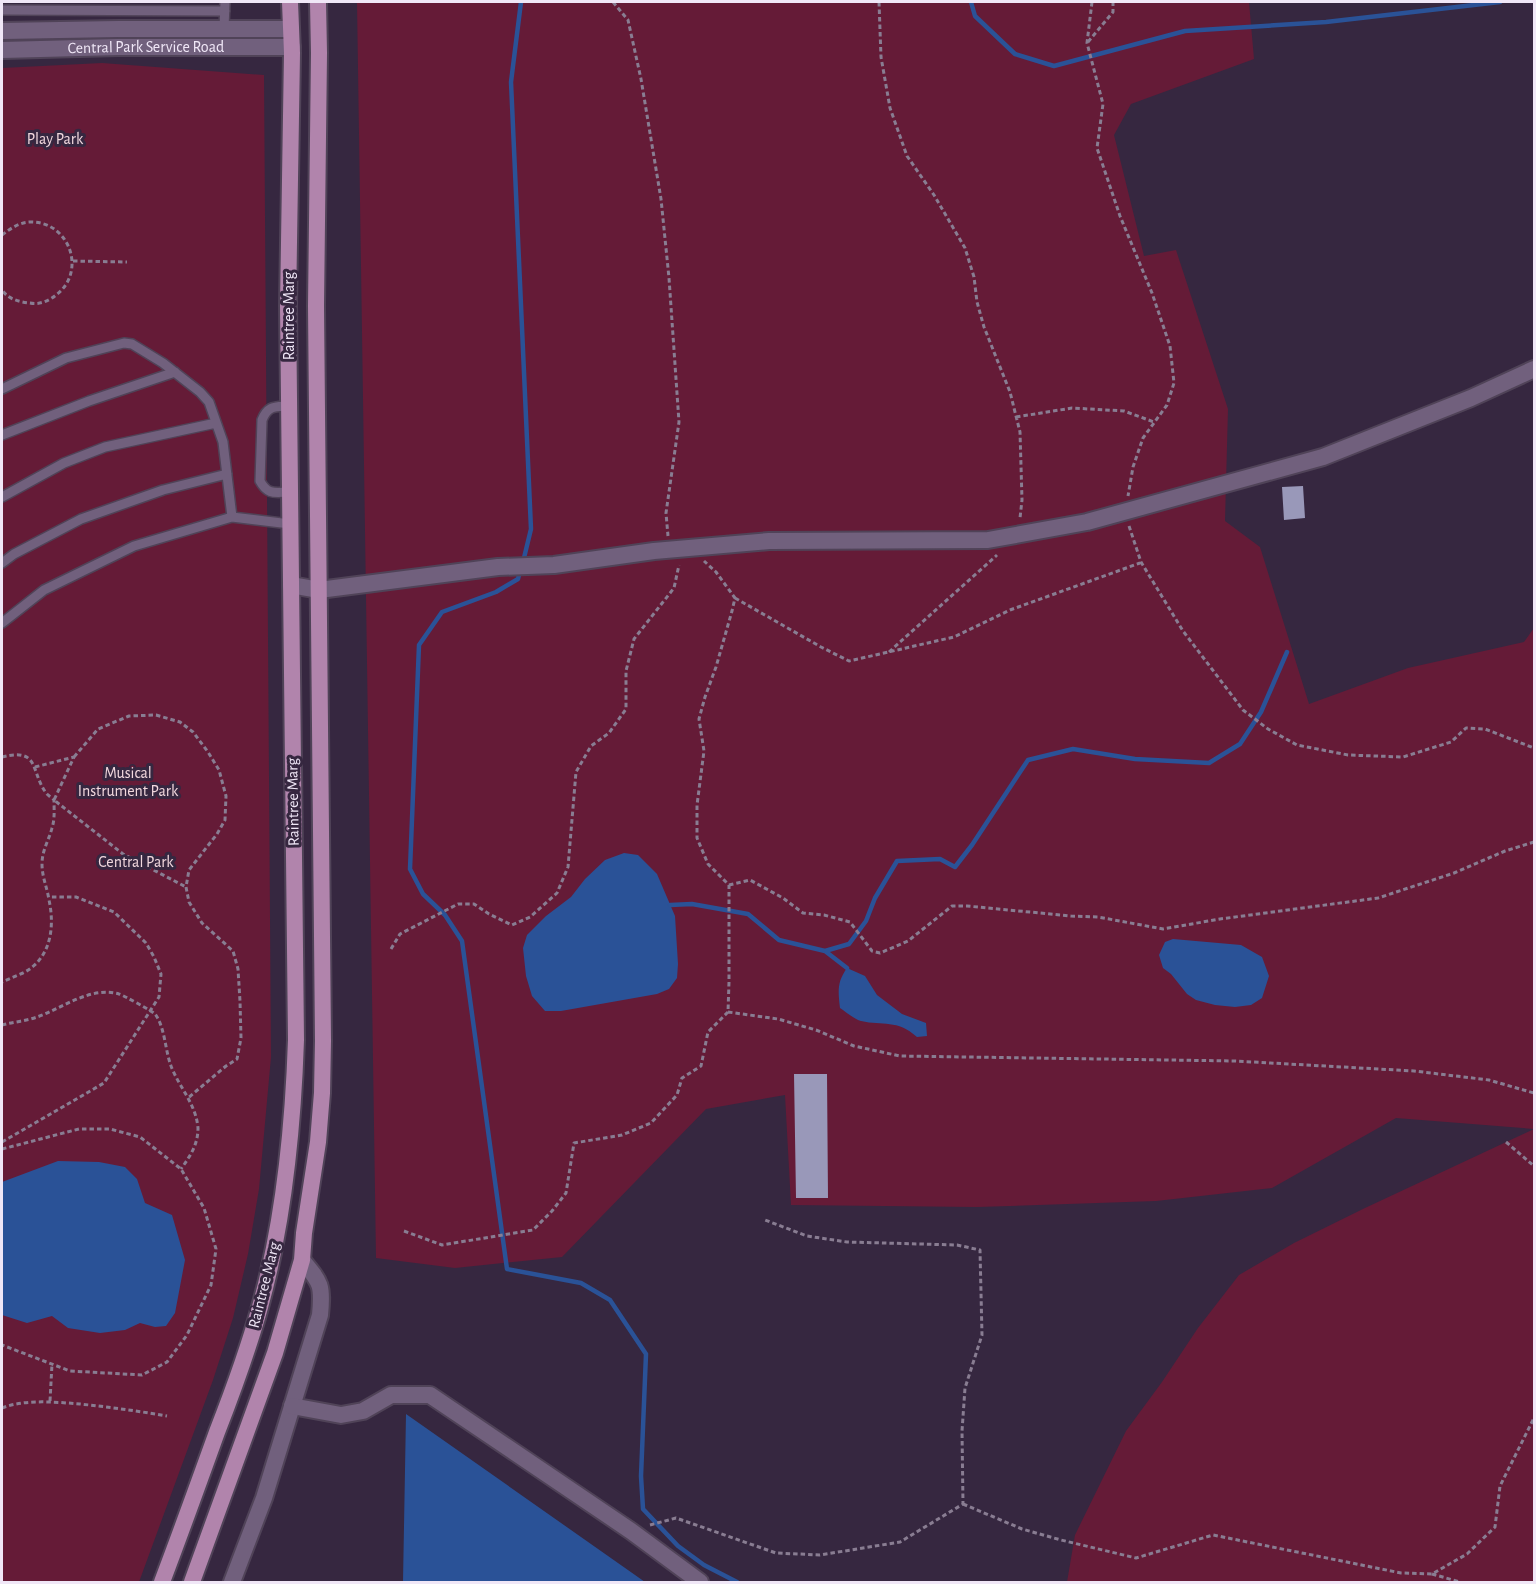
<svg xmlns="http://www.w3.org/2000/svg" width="1536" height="1584" font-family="'Alegreya Sans',sans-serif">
<rect width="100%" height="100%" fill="#362740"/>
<path fill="#651b37" d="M 357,2 L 1249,2 L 1254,59 L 1131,104 L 1114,135 L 1144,256 L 1176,250 L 1228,409 L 1225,521 L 1260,547 L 1309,704 L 1408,668 L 1524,642 L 1534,628 L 1534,1129 L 1396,1118 L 1272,1188 L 1156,1201 L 977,1207 L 791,1205 L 785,1095 L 706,1109 L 562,1257 L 455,1268 L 376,1258 Z
M 102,63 L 264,75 L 271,1057 L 259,1189 L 248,1254 L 233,1318 L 213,1380 L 139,1582 L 2,1582 L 2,68 Z
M 1534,1129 L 1534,1582 L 1067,1582 L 1075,1535 L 1126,1431 L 1162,1382 L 1198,1328 L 1239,1275 L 1294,1243 L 1365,1208 Z"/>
<path fill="#2a5297" d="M 624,853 L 638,855 L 657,874 L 675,916 L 678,964 L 677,978 L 669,989 L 657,994 L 561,1011 L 545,1011 L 532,996 L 526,976 L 523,948 L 527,935 L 546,916 L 571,897 L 585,879 L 605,860 Z
M 1173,939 L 1241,945 L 1262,957 L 1269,976 L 1262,998 L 1251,1005 L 1235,1007 L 1215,1005 L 1196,1000 L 1187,994 L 1171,974 L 1163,968 L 1159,955 L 1165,942 Z
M 847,968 L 865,976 L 877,995 L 902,1014 L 926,1023 L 927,1036 L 917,1037 C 897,1019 883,1026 861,1021 C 854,1019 846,1012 840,1008 C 838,991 837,982 847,968 Z
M 58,1161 L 99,1162 L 125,1167 L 137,1179 L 145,1203 L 172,1215 L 185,1260 L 175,1313 L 166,1326 L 155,1327 L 140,1323 L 125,1330 L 100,1333 L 68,1328 L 52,1316 L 27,1323 L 2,1315 L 2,1182 Z
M 406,1414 L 645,1582 L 403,1582 Z"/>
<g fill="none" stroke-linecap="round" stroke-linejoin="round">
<path stroke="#2a5297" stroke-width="4.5" d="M 521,2 L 511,82 L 531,529 L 523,562
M 971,2 L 975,16 L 1015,54 L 1054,66 L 1185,31 L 1326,22 L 1500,2
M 520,571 L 518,579 L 496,592 L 442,612 L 419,645 L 410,869 L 423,894 L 445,915 L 462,941 L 507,1269 L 581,1283 L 610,1300 L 646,1354 L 641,1476 L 643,1509 L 678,1546 L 704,1565 L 737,1582
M 670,905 L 692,904 L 748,914 L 779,940 L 825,951
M 847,968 L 825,951 L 849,944 L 866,921 L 875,898 L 897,861 L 940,859 L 955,867 L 972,845 L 1028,760 L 1073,749 L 1135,759 L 1209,763 L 1240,744 L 1261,712 L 1287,652"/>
</g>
<path fill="#9998b9" d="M 1303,486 L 1305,518 L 1284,520 L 1282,487 Z
M 794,1074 L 827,1074 L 828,1198 L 796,1198 Z"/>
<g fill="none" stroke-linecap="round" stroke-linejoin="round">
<g stroke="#504358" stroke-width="12">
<path id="service" d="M 2,10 L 225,11
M 224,29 L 225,2
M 2,389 L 66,358 L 124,343 L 132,344 L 163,363 L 200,392 L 209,402 L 223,442 L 232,517 L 290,524
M 289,406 C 275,407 268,405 262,420 L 260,481 C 268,496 276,492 290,492
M 2,435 L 89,401 L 175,372
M 2,497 L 64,463 L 105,447 L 216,423
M 2,563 L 14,554 L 81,519 L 163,490 L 227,474
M 2,623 L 44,590 L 134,546 L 232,517"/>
</g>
<g stroke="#504358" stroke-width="20">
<path id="minor" d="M 291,585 L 319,590 L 498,567 L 554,565 L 654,551 L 769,541 L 988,540 L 1087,522 L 1323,457 L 1471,398 L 1534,369
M 232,1582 L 264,1498 L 320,1315 C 323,1285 321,1283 302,1260"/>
</g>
<g stroke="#504358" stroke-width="20">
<g id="tertiary">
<path d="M 2,31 L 118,29 L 291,29"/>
<path id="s1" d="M 2,50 L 118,47 L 292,47"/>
<path d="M 292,1406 L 341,1415 L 363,1411 L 391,1395 L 430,1395 L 631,1531 L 700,1582"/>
</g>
</g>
<g stroke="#504358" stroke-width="20">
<path id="primary" d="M 162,1582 C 181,1532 199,1482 217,1432 C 233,1391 248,1350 260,1307 C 284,1221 293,1130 296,1040 L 288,306 L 292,53 L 290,2
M 192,1582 L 275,1353 L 302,1260 L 304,1233 L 318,1142 L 322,1093 L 323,1041 L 316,306 L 319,53 L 318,2"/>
</g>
<path stroke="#897d92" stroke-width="3" stroke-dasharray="4.5 3" stroke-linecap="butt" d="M 613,2 L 628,20 L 641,79 L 661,199 L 669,278 L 679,422 L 666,513 L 668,536
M 879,2 L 881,57 L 890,108 L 907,156 L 934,195 L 965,248 L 974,277 L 977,302 L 984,327 L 1010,392 L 1020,432 L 1022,500 L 1020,518
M 1092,2 L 1087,43 L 1103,104 L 1097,148 L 1120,216 L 1152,293 L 1170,346 L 1174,383 L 1167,405 L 1143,438 L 1133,467 L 1128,496
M 1088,42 L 1113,12 L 1113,2
M 2,235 C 10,229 19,222 31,222 C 70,222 87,272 56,295 C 49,301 39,305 30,303 C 19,302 8,299 2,290
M 73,261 L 127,262
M 1016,417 L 1072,408 L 1124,411 L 1154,422
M 1129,526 L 1141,562 L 1183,631 L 1243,710 L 1268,729 L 1297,745 L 1348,755 L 1403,757 L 1451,742 L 1466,728 L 1485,729 L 1534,748
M 735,598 L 821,647 L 849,661 L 954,637 L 1010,610 L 1140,563
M 889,652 L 997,555
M 2,757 C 41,747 30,773 47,794 C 49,796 52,798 54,800 C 54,809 55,819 52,828 C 49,840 42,850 42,864 C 42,877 47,887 49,900 C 55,927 51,959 23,973 C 16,976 9,979 2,982
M 74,757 L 98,729 L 129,716 L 156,715 L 180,722 L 193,732 L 208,752 L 219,770 L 226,796 L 225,820 L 217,834 L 189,870 L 186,887 L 189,902 L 202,923 L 233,951 L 238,969 L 240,1001 L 241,1038 L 237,1059 L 226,1066 L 188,1098
M 35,767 L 74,757 L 54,800 L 123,854 L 186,887
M 729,885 L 750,880 L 783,898 L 803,913 L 824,915 L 850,922 L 872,951 L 880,953 L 908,941 L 952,906 L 967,906 L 1071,916 L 1098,917 L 1163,929 L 1220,919 L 1378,898 L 1454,873 L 1505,851 L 1534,842
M 391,949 L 400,934 L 458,904 L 474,904 L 489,914 L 512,925 L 530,917 L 557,893 L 568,867 L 576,772 L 591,746 L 609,733 L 626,709 L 626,671 L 634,639 L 674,588 L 679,565
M 728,1012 L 778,1019 L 816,1030 L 854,1046 L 900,1056 L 1235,1061 L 1414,1071 L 1489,1080 L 1534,1093
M 2,1025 C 13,1022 26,1021 37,1017 C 63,1008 90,986 119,994 C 123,995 152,1011 155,1014 C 165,1027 165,1050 171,1066 C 179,1087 196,1104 198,1128 C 198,1145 190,1156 181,1169
M 2,1142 L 104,1083 L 159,997 L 161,974 L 154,957 L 146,943 L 114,912 L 76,897 L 49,897
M 1506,1142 L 1534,1166
M 2,1149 L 79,1129 L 110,1129 L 140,1137 L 181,1169 L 204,1208 L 216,1249 L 211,1285 L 187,1335 L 167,1362 L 142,1375 L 70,1371 L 2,1345
M 404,1231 L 442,1245 L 533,1230 L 552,1211 L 566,1193 L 574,1143 L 622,1135 L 651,1123 L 677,1095 L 682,1078 L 701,1066 L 708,1032 L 728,1012 L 729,982 L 729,885 L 708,864 L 697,838 L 697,805 L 704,751 L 699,719 L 705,697 L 716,667 L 732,611 L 735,598 L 716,572 L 704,561
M 50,1401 L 52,1364
M 2,1408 C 25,1399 55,1402 80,1404 C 109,1407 138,1411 167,1416
M 963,1504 L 1022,1529 L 1061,1540 L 1136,1558 L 1213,1535 L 1401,1573 L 1432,1574 L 1467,1554 L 1495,1527 L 1500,1486 L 1534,1418
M 650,1525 L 676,1518 L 776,1553 L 820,1555 L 900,1542 L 963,1504 L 962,1431 L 965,1388 L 982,1335 L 980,1250 L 957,1245 L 847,1242 L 807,1236 L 765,1220
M 1432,1574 L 1460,1582"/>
<use href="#service" stroke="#71607d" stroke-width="9"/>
<use href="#minor" stroke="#71607d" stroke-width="16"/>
<use href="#tertiary" stroke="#71607d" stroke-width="16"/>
<use href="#primary" stroke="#b184ac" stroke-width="16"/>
</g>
<g text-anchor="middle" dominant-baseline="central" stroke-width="6" stroke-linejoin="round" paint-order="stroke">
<g font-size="16" fill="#f0e7f7" stroke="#362740">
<text stroke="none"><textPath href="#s1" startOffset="144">Central Park Service Road</textPath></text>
<text transform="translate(289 316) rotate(-90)">Raintree Marg</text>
<text transform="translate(293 802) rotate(-91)">Raintree Marg</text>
<text transform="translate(264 1285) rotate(-76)">Raintree Marg</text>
</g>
<g font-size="16" fill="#f2d8de" stroke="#362740">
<text x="55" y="139">Play Park</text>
<text x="128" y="773">Musical<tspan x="128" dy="18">Instrument Park</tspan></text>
<text x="136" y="862">Central Park</text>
</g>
</g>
<rect width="1536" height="1584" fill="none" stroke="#f0e7f7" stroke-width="6"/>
</svg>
